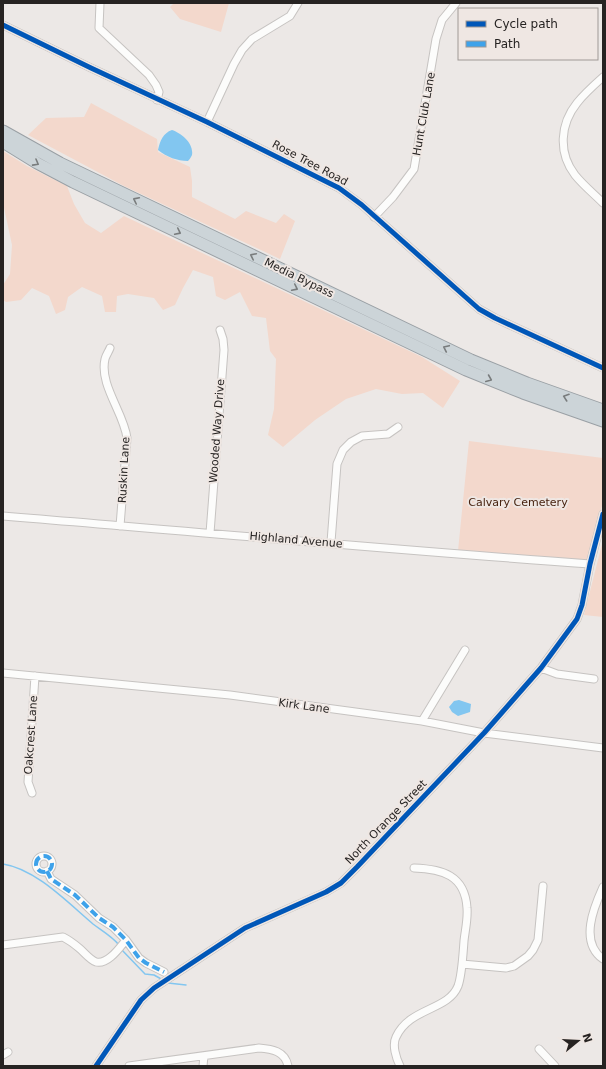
<svg xmlns="http://www.w3.org/2000/svg" width="606" height="1069" font-family="'DejaVu Sans',sans-serif">
<rect width="100%" height="100%" fill="#ece8e6"/>
<path fill="#f3d8cc" d="M 174,3 L 229,3 L 221,32 L 180,19 L 170,7 Z
M 91,103 L 157,139 L 158,152 L 190,167 L 192,181 L 192,197 L 235,219 L 246,211 L 276,223 L 284,214 L 295,221 L 280,259 L 124,186 L 28,135 L 46,118 L 84,117 Z
M 3,151 L 27,166 L 67,186 L 74,204 L 85,223 L 101,233 L 124,216 L 422,357 L 460,381 L 443,408 L 423,393 L 402,394 L 376,389 L 346,399 L 315,420 L 283,447 L 268,435 L 274,409 L 276,359 L 270,351 L 266,318 L 252,316 L 240,292 L 225,300 L 216,296 L 213,277 L 193,270 L 183,288 L 175,305 L 163,310 L 154,298 L 128,294 L 117,296 L 116,312 L 105,312 L 102,296 L 82,287 L 68,297 L 65,310 L 56,314 L 49,296 L 32,288 L 21,300 L 6,302 L 3,300 L 3,285 L 10,274 L 12,245 L 3,203 Z
M 469,441 L 603,458 L 603,502 L 589,556 L 587,560 L 582,562 L 458,551 Z
M 603,540 L 603,617 L 584,615 Z"/>
<path fill="#82c6f0" d="M 172,130 C 181,133 194,143 192,155 C 191,157 190,159 188,161 C 177,161 167,157 158,150 C 160,141 163,133 172,130 Z
M 459,700 L 471,704 L 470,712 L 458,716 L 452,712 L 449,707 L 454,701 Z"/>
<g fill="none" stroke-linecap="round" stroke-linejoin="round">
<path stroke="#82c6f0" stroke-width="1.5" d="M 3,864 C 36,869 68,903 93,924 C 101,930 113,937 119,945
M 121,949 L 145,974 L 154,975 L 163,980
M 168,983 L 186,985"/>
<g stroke="#c6c3c1" stroke-width="9">
<path id="minor" d="M 100,3 L 99,28 L 149,75 L 156,85 L 159,92 L 157,100
M 3,25 L 91,68 L 207,122 L 339,188 L 362,205 L 479,309 L 495,318 L 603,368
M 603,77 C 594,85 584,94 577,103 C 560,124 558,153 575,175 C 583,185 594,194 603,203
M 207,122 L 234,64 L 242,50 L 252,39 L 290,16 L 298,3
M 374,217 L 393,197 L 414,169 L 436,39 L 442,20 L 456,3
M 110,348 C 109,351 106,355 105,359 C 99,385 124,413 127,438 L 120,526
M 3,516 C 199,532 394,550 590,564
M 210,533 L 224,350 L 223,339 L 220,330
M 331,542 L 337,464 L 343,450 L 351,442 L 362,436 L 388,434 L 398,427
M 541,668 L 557,674 L 594,679
M 3,673 L 230,695 L 422,721 L 484,733 L 603,748
M 422,721 L 465,650
M 32,793 L 28,782 L 35,676
M36 864a8 8 0 1 1 16 0a8 8 0 1 1-16 0Z
M 47,871 L 51,879 L 75,895 L 99,918 L 113,927 L 126,940 L 139,958 L 146,963 L 164,972
M 603,887 C 594,907 579,942 603,959
M 3,945 L 63,937 C 69,940 73,943 79,948 C 84,952 90,960 96,962 C 108,965 120,947 126,940
M 462,964 L 506,968 L 514,966 L 528,956 L 533,950 L 538,940 L 543,886
M 539,1049 L 555,1066
M 3,1055 L 8,1052
M 96,1066 L 141,1000 L 154,988 L 245,928 L 326,892 L 341,883 L 357,867 L 484,733 L 541,668 L 577,619 L 582,605 L 590,564 L 603,514
M 129,1066 L 259,1048 C 272,1049 285,1051 288,1066
M 203,1066 L 204,1056
M 400,1066 C 396,1058 392,1045 396,1037 C 410,1007 448,1011 458,986 C 462,975 463,954 464,941 C 465,931 468,919 467,908 C 465,875 442,869 414,868"/>
</g>
<g stroke="#9aa0a5" stroke-width="13">
<path id="highway" d="M 3,131 L 60,163 L 471,360 L 527,383 L 603,410
M 3,142 L 37,163 L 73,182 L 466,370 L 523,393 L 603,421"/>
</g>
<use href="#minor" stroke="#fcfcfb" stroke-width="7"/>
<use href="#highway" stroke="#ccd4d8" stroke-width="11"/>
<path stroke="#3ea2ea" stroke-width="4" stroke-dasharray="8 4" stroke-linecap="butt" d="M36 864a8 8 0 1 1 16 0a8 8 0 1 1-16 0Z
M 47,871 L 51,879 L 75,895 L 99,918 L 113,927 L 126,940 L 139,958 L 146,963 L 164,972"/>
<g stroke="#efe7e3" stroke-width="8">
<path id="cycleway" d="M 3,25 L 91,68 L 207,122 L 339,188 L 362,205 L 479,309 L 495,318 L 603,368
M 96,1066 L 141,1000 L 154,988 L 245,928 L 326,892 L 341,883 L 357,867 L 484,733 L 541,668 L 577,619 L 582,605 L 590,564 L 603,514"/>
</g>
<use href="#cycleway" stroke="#0057b8" stroke-width="5"/>
</g>
<defs><path id="oneway-chevron" d="M-2-3.5L2.5 0L-2 3.5" fill="none" stroke-width="1.6" stroke-linecap="round" stroke-linejoin="round"/></defs>
<g stroke="#797c7d">
<use href="#oneway-chevron" transform="translate(36 163) rotate(29)"/>
<use href="#oneway-chevron" transform="translate(136 200) rotate(-154)"/>
<use href="#oneway-chevron" transform="translate(178 232) rotate(26)"/>
<use href="#oneway-chevron" transform="translate(253 256) rotate(-154)"/>
<use href="#oneway-chevron" transform="translate(295 288) rotate(26)"/>
<use href="#oneway-chevron" transform="translate(446 348) rotate(-155)"/>
<use href="#oneway-chevron" transform="translate(489 379) rotate(23)"/>
<use href="#oneway-chevron" transform="translate(566 397) rotate(-161)"/>
</g>
<g text-anchor="middle" dominant-baseline="central" stroke-width="4" stroke-linejoin="round" paint-order="stroke">
<g font-size="11" fill="#262322" stroke="#efe7e3">
<text transform="translate(424 114) rotate(-80)">Hunt Club Lane</text>
<text transform="translate(310 163) rotate(28)">Rose Tree Road</text>
<text transform="translate(299 278) rotate(26)">Media Bypass</text>
<text transform="translate(217 431) rotate(-86)">Wooded Way Drive</text>
<text transform="translate(124 470) rotate(-87)">Ruskin Lane</text>
<text transform="translate(296 540) rotate(5)">Highland Avenue</text>
<text transform="translate(304 706) rotate(8)">Kirk Lane</text>
<text transform="translate(31 735) rotate(-86)">Oakcrest Lane</text>
<text transform="translate(386 822) rotate(-46)">North Orange Street</text>
</g>
<g font-size="11" fill="#472310" stroke="#efe7e3">
<text x="518" y="502">Calvary Cemetery</text>
</g>
</g>
<rect width="606" height="1069" fill="none" stroke="#262322" stroke-width="8"/>
<rect x="458" y="8" width="140" height="52" fill="#efe7e3" stroke="#9f9996"/>
<rect x="466" y="21" width="20" height="6" fill="#0057b8" stroke="#9f9996"/>
<text x="494" y="28" font-size="12" fill="#262322">Cycle path</text>
<rect x="466" y="41" width="20" height="6" fill="#3ea2ea" stroke="#9f9996"/>
<text x="494" y="48" font-size="12" fill="#262322">Path</text>
<g transform="translate(578 1041) rotate(72)" stroke="#efe7e3" stroke-width="3" paint-order="stroke">
<path d="M0-3L7 15L0 10L-7 15Z" fill="#262322"/>
<text y="-6" font-size="11" font-weight="bold" text-anchor="middle" fill="#262322">N</text>
</g>
</svg>
